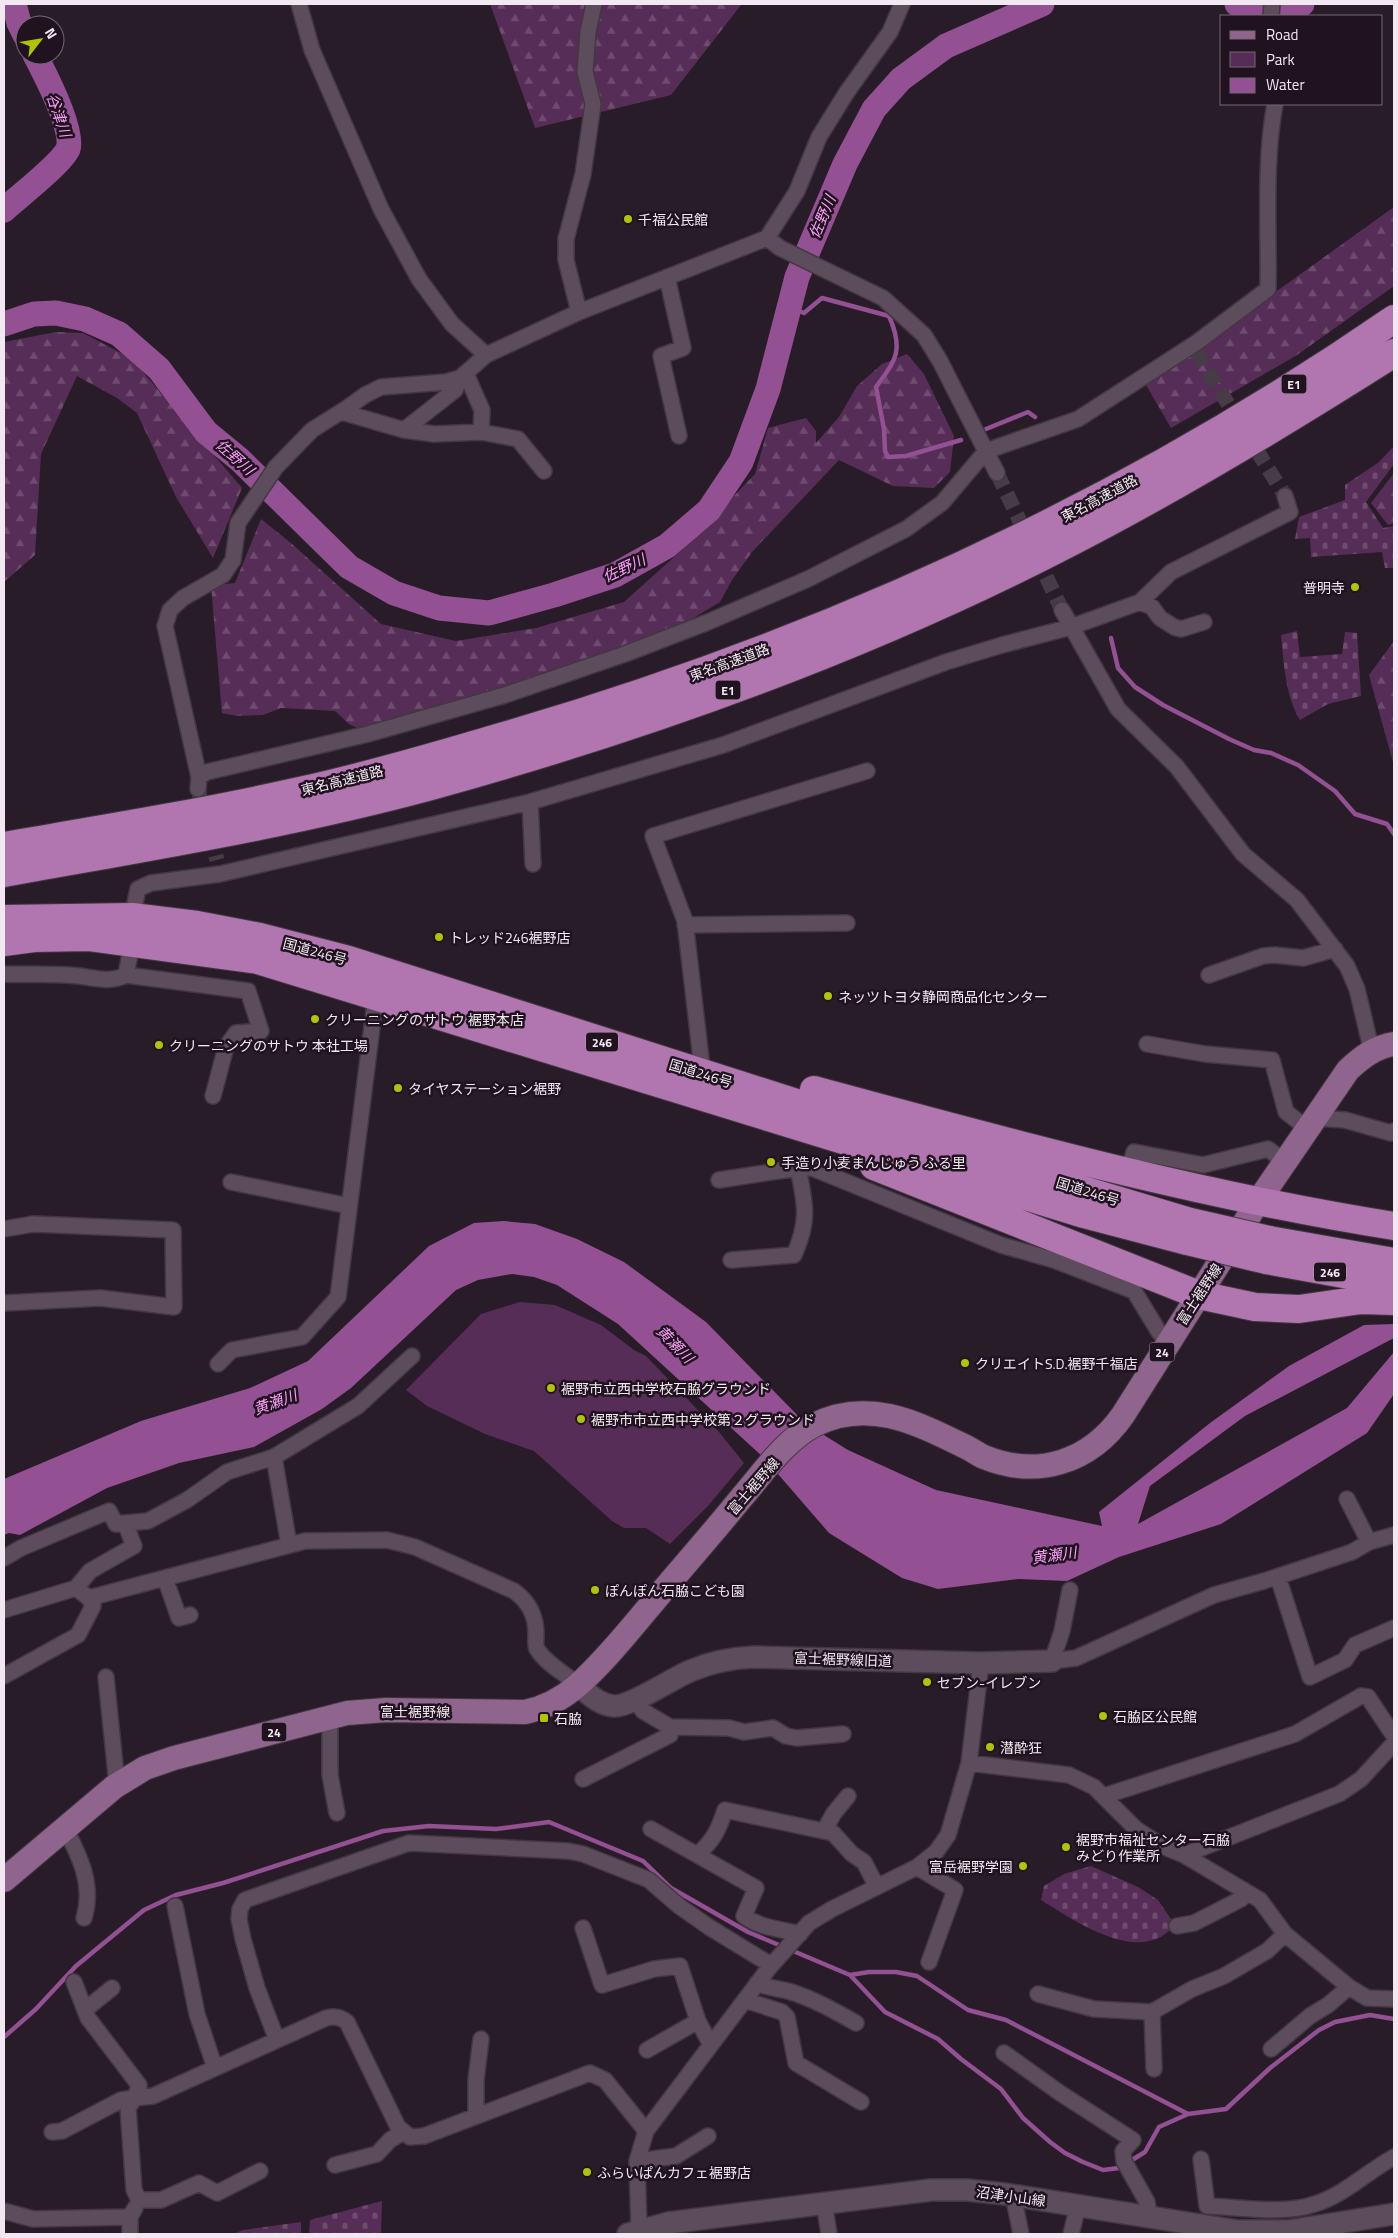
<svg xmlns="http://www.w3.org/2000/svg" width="1398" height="2238" font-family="'Titillium Web','Noto Sans JP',sans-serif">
<defs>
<pattern id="forest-firs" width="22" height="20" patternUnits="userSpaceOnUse" patternTransform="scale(1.25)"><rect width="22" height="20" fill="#562d56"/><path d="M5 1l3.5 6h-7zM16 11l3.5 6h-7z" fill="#6f4b6f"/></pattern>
<pattern id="cemetery-stones" width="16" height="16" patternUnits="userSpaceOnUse" patternTransform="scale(1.25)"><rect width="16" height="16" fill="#562d56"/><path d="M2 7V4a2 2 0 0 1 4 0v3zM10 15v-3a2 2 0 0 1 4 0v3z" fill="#6f4b6f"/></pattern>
</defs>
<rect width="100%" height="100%" fill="#291c29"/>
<path fill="url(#forest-firs)" d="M 490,4 L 741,4 L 741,5 L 671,95 L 535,128 Z
M 1394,207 L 1394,286 L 1297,355 L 1171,428 L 1146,385 Z
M 56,332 L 83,333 L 132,359 L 242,488 L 213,558 L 176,497 L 137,413 L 117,398 L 77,376 L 41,454 L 35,555 L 4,582 L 4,342 Z
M 907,354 L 924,374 L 954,436 L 950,472 L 934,488 L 893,486 L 839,460 L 752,552 L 732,580 L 720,602 L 662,637 L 484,696 L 361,730 L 349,724 L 335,711 L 281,708 L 263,715 L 237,716 L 222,713 L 211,586 L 235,583 L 261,519 L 292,544 L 381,624 L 456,641 L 536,628 L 624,602 L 683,549 L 755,474 L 768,428 L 806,418 L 816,431 L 816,443 L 839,417 L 857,386 L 882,364 Z
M 1394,473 L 1394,523 L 1388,525 L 1371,503 Z
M 1394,641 L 1394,766 L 1369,675 Z"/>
<path fill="url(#cemetery-stones)" d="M 1394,446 L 1394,464 L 1366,502 L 1383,528 L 1394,526 L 1394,568 L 1385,568 L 1382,552 L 1311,557 L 1310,538 L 1295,539 L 1299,517 L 1345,500 L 1345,485 L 1379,462 Z
M 1297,631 L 1300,657 L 1342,654 L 1345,632 L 1357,633 L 1361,696 L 1328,704 L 1300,720 C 1285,695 1284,664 1281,635 Z
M 1091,1866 L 1138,1887 L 1158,1900 L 1173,1922 L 1173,1927 C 1138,1966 1074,1920 1041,1900 L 1044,1886 L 1064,1874 Z
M 382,2201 L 381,2234 L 309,2234 L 310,2220 Z
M 301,2222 L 301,2234 L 233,2234 L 243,2230 Z"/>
<path fill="#562d56" d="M 520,1302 L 555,1305 L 601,1325 L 634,1350 L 646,1356 L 719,1432 L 744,1463 L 708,1506 L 670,1544 L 646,1528 L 624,1528 L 612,1521 L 534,1451 L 485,1434 L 427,1406 L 406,1390 L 481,1314 Z"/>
<path fill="#935092" d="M 504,1221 L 535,1224 L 577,1239 L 624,1262 L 706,1322 L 806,1424 L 848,1450 L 936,1490 L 1102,1526 L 1099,1512 L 1210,1423 L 1289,1366 L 1364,1325 L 1394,1324 L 1394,1338 L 1245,1416 L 1150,1486 L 1138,1524 L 1347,1408 L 1394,1352 L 1394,1394 L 1367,1433 L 1221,1524 L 1119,1557 L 1067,1581 L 1019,1579 L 938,1589 L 902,1578 L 829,1533 L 765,1459 L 618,1324 L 557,1285 L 534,1277 L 512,1274 L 478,1280 L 456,1290 L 351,1388 L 322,1409 L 254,1447 L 179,1463 L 107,1488 L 20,1535 L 9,1533 L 4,1535 L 4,1479 L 141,1421 L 250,1388 L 308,1361 L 429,1246 L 474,1223 Z"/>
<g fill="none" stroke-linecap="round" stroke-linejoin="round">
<path stroke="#935092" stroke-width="4.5" d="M 789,307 L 804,313 L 822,298 L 889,316 C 904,350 896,360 876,387 L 884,429 L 885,451 L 888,457 L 906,456 L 961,440
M 986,429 L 1028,412 L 1035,417
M 1111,638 L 1118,668 L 1135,687 L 1163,705 L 1229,739 L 1254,750 L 1271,753 L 1298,765 L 1335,791 L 1355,814 L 1387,824 L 1394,834
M 850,1975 L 885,2012 L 938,2039 L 961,2059 L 1001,2089 L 1023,2118 L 1050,2142 L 1065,2153 L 1083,2162 L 1103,2170 L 1119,2168 L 1145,2152 L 1159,2127 L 1188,2114
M 4,2037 L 36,2009 L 76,1966 L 144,1910 L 176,1895 L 223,1883 L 383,1831 L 429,1826 L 496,1829 L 549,1822 L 643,1861 L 671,1888 L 748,1932 L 850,1975 L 869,1972 L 896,1972 L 917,1976 L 968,2010 L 1006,2020 L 1188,2114 L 1226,2109 L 1270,2068 L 1319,2030 L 1335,2022 L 1370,2015 L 1394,2019"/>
<path stroke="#935092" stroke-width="25" d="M 14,4 L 19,23 L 25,35
M 1237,4 L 1302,4
M 4,210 C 18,197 61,164 68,149 C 75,131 44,72 35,55
M 4,324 L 34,314 L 56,313 L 85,319 L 119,334 L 159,369 L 206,432 L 240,460 L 349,567 L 394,593 L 439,608 L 489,613 L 554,595 L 615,575 L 667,546 L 709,510 L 741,462 L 768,389 L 797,277 L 845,164 L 874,109 L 901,79 L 946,46 L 1042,4"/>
<path stroke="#473b47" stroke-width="15" stroke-dasharray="15 8" stroke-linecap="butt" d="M 1196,352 L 1285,496
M 997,473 L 1062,610
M 198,789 L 217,860"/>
<g stroke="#433842" stroke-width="18">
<path id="street" d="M 299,4 L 312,50 L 381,209 L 419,279 L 452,324 L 486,355
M 1271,16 L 1272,4
M 767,238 L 780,248 L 883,298 L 924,335 L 940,361 L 997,473
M 667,277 L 683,348 L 661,356 L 679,436
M 579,312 L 566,260 L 566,239 L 583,174 L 593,104 L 585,72 L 588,32 L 594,4
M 466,374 L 482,410 L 481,432
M 342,412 L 404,430 L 434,434 L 481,432 L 518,439 L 544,471
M 404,430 L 455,390 L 460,378
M 1140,602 L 1152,607 L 1160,618 L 1174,627 L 1181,629 L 1204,622
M 1062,610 L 1118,709 L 1177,767 L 1243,854 L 1297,900 L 1347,966 L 1357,989 L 1372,1052
M 199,777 L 207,772 L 368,734 L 505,695 L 625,654 L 708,622 L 808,579 L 906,529 L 942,503 L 986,451 L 1078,419 L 1196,343 L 1268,289 C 1269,229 1264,162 1275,104
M 198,789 L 199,777 L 165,626 L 170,610 L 183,598 L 223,575 L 233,560 L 238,523 L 276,467 L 312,430 L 347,408 L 365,395 L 381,387 L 446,382 L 460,378 L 486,355 L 579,312 L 767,238 L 797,191 L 819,137 L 847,92 L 890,32 L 902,4
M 530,802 L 533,864
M 685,925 L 847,923
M 4,974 C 29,975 55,973 79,976 C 95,978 110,983 126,975 L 132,943 L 132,917 L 138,889 L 151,883 L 220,874 L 530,802 L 723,745 L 946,662 L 1002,645 L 1071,627 L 1140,602 L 1171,572 L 1290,512 L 1285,496
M 126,975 L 248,991 L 261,1031 L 236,1033 L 226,1047 L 213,1096
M 1209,975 L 1263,956 L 1275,955 L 1303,958 L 1335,949
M 1147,1044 L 1205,1054 L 1272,1060 L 1286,1112 L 1308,1129
M 701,1059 L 685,921 L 653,836 L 867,771
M 1315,1118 L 1345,1120 L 1391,1133 L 1394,1131
M 1128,1173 L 1134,1152 L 1203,1165 L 1268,1149 L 1285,1162
M 719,1180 L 798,1168 L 812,1168 L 1001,1245 L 1054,1260 L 1134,1291 L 1159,1332 L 1168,1342
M 231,1182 L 349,1206
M 4,1229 L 33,1224 L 173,1230 L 174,1307 L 100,1298 L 4,1303
M 731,1260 L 794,1255 C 810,1220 805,1203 798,1168
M 218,1364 L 232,1350 L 302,1337 L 338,1297 L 376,995
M 274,1457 L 358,1406 L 412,1356
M 1347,1499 L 1369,1542
M 125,1523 L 148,1521 L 187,1500 L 227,1472 L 274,1457 L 289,1545
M 4,1558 L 21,1548 L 109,1511 L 116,1524 L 125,1523 L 134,1546 L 90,1571 L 76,1588
M 1278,1577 L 1310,1677 L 1345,1660 L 1355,1645 L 1394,1628
M 165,1578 L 179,1618 L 190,1615
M 1070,1590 L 1062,1631 L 1052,1661 L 1076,1658 L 1214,1595 L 1264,1581 L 1352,1552 L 1369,1542 L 1394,1535
M 89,1598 L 305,1541 L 387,1540 L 415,1547 L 514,1591 C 529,1602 536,1615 536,1634 C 536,1639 535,1645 537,1649 C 546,1664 566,1674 578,1685
M 4,1610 L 76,1588 L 89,1598 L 93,1606 L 78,1635 L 4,1676
M 106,1677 L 117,1785
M 330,1717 L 330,1775 L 337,1813
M 670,1727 L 729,1728 L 744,1732 L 773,1728 L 786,1736 L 797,1738 L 843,1734
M 969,1763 L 1069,1775 L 1094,1787 L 1136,1829 L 1162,1846 L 1184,1855 L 1260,1900 L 1285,1934 L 1349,1987 L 1367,1998 L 1394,1999
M 583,1779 L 670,1735 L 670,1727 L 643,1711 L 634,1700
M 1104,1796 L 1295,1734 L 1361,1696 L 1368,1697 L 1394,1736
M 65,1828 C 80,1857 94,1885 84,1918
M 651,1829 L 756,1888 L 744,1916 C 760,1928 781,1929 800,1934
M 824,1831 L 834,1813 L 848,1796
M 698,1854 C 713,1841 719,1829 725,1810 L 833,1833 L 852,1854 L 864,1862 L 877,1887
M 1184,1855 L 1339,1794 L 1361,1779 L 1394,1743
M 917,1867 L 955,1890 L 929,1962
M 175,1906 L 197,2014 L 215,2068
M 1177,1926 L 1194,1923 L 1241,1899 L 1248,1893
M 583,1928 L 602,1985 L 654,1969 L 680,1966 L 698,2021 L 711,2045
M 757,1983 C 767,1988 777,1988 788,1991 C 812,1998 835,2011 856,2023
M 1038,1994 L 1094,2009 L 1152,2012 L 1192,1989 L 1224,1976 L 1267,1951 L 1285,1934
M 745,2000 L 782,2012 L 787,2017 L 796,2063 L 861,2102
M 86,2009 L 112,1988
M 1152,2012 L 1154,2069
M 277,2040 L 257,1988 L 243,1939 L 239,1919 L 240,1909 L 245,1900 L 409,1843 L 568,1851 L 583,1854 L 649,1880 L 679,1906 L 709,1927 L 771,1965
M 1271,2049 L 1310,2016 L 1328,2005 L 1349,1987
M 647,2050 L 698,2021
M 1004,2053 L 1060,2093 L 1133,2140 L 1123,2151 L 1124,2161 L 1147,2202 L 1150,2218
M 476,2116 L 476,2080 L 481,2039
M 52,2132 L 62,2131 L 121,2100 L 135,2098 L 139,2085 L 88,2018 L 74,1982
M 1201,2159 L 1207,2206 C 1239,2207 1284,2215 1315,2204 C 1344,2195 1367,2172 1394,2157
M 637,2161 L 676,2156 L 708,2136
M 335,2165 L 377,2154 L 390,2140 L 403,2132
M 260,2171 L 217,2193 L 199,2183 L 161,2200 L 139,2200 L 134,2190 L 128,2108 L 135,2098 L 153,2096 L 326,2018 C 335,2016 340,2017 347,2022 L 398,2127 L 410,2137 L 424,2136 L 590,2073 L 605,2080 L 646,2131
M 1013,2195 L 1021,2234
M 824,2202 L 829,2234
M 4,2211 L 33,2219 L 130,2217
M 639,2230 L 637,2161 L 646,2131 L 769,1968 L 809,1923 L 832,1909 L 917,1867 L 936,1852 L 948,1835 L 969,1763 L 981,1663
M 130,2234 L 130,2217 L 135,2208
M 1071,2234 L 1078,2206"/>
</g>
<g stroke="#433842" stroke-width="24">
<path id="secondary" d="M 578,1685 C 589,1694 599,1705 614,1706 C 630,1707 673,1678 690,1671 C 711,1662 731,1658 754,1657 L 981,1663 L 1052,1661
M 628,2234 L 668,2223 L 931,2190 L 967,2190 L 1005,2194 L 1238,2231 L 1288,2231 L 1394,2214"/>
</g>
<g stroke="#433842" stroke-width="26">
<path id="primary" d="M 4,1880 L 114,1787 L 145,1768 L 174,1758 L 347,1713 L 386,1710 L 525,1712 C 544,1708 563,1698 578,1685 C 604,1662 627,1633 649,1607 C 680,1570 712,1534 742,1497 C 763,1473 785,1440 814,1425 C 868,1398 915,1422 964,1446 C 971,1449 977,1454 984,1457 C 1038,1479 1090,1462 1123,1415 L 1259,1200 L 1348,1070 C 1362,1057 1375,1047 1394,1044"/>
</g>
<g stroke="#433842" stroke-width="30">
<path id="highway" d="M 4,846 C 103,829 202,813 300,791 C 369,776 437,756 504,736 C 823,643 1120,508 1394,319
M 4,873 C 147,847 291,824 431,786 C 648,726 863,649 1063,546 C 1177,488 1287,421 1394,353
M 4,919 L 132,917 L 197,925 L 260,937 L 349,960 L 865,1125 L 1190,1222
M 4,942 L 34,938 L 88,937 L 258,960 L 1084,1214 L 1187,1241
M 814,1090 C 1006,1142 1198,1195 1394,1226
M 874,1166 L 1199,1295 L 1255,1307 L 1299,1309 L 1361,1300 L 1394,1301
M 1269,1240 L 1394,1262
M 1266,1260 L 1349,1275 L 1394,1281"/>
</g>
<use href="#street" stroke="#5d4d5c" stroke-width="15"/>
<use href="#secondary" stroke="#5d4d5c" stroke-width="21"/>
<use href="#primary" stroke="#8f658e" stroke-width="24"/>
<use href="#highway" stroke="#b175b0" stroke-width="28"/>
<g stroke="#433842" stroke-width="30" stroke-linecap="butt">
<path id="highway-bridge" d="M 1190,1222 L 1269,1240
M 1187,1241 L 1266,1260"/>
</g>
<use href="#highway-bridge" stroke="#b175b0" stroke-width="28"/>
</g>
<g fill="#afc504" stroke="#20131f" stroke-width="2">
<circle cx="628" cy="219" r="5"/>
<circle cx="1355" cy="587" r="5"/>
<circle cx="439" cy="937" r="5"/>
<circle cx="828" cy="996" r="5"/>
<circle cx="315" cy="1019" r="5"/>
<circle cx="159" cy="1045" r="5"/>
<circle cx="398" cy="1088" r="5"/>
<circle cx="771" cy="1162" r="5"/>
<circle cx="965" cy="1363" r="5"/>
<circle cx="551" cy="1388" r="5"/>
<circle cx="581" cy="1419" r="5"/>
<circle cx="595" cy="1590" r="5"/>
<circle cx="927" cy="1682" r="5"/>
<circle cx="1103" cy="1716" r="5"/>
<rect x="539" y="1713" width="10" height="10" rx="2.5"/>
<circle cx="990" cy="1747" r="5"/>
<circle cx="1066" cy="1847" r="5"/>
<circle cx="1023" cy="1866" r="5"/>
<circle cx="587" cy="2172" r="5"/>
</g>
<g text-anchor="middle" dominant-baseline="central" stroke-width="5" stroke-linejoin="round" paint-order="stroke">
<g fill="#20131f" stroke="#b3a8b2" stroke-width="1">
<rect x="1281.5" y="374.5" width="25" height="19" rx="4"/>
<rect x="715.5" y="680.5" width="25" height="19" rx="4"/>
<rect x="586" y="1032.5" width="32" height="19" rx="4"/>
<rect x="1314" y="1262.5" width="32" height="19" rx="4"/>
<rect x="1149.5" y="1342.5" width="25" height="19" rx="4"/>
<rect x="261.5" y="1722.5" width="25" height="19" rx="4"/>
</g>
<g font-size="12" font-weight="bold" fill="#f2e8f1">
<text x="1294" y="384">E1</text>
<text x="728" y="690">E1</text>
<text x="602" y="1042">246</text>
<text x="1330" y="1272">246</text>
<text x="1162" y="1352">24</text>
<text x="274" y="1732">24</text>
</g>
<g font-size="14" fill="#f2e8f1" stroke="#20131f" text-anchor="start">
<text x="638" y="219">千福公民館</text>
<text x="1345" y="587" text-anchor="end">普明寺</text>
<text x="449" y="937">トレッド246裾野店</text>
<text x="838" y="996">ネッツトヨタ静岡商品化センター</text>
<text x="325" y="1019">クリーニングのサトウ 裾野本店</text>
<text x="169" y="1045">クリーニングのサトウ 本社工場</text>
<text x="408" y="1088">タイヤステーション裾野</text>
<text x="781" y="1162">手造り小麦まんじゅう ふる里</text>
<text x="975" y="1363">クリエイトS.D.裾野千福店</text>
<text x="561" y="1388">裾野市立西中学校石脇グラウンド</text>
<text x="591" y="1419">裾野市市立西中学校第２グラウンド</text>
<text x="605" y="1590">ぽんぽん石脇こども園</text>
<text x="937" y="1682">セブン-イレブン</text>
<text x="1113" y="1716">石脇区公民館</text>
<text x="554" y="1718">石脇</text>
<text x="1000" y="1747">潜酔狂</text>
<text x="1076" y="1839">裾野市福祉センター石脇<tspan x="1076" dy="16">みどり作業所</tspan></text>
<text x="1013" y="1866" text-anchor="end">富岳裾野学園</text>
<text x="597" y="2172">ふらいぱんカフェ裾野店</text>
</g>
<g font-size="14" fill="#f2e8f1" stroke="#20131f">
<text transform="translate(1099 498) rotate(-28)">東名高速道路</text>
<text transform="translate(729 662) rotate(-20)">東名高速道路</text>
<text transform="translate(342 780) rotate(-14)">東名高速道路</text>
<text transform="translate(315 951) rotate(15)">国道246号</text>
<text transform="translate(701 1073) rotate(17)">国道246号</text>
<text transform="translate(1088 1191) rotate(17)">国道246号</text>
<text transform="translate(1199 1294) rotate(-57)">富士裾野線</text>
<text transform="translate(753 1486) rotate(-49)">富士裾野線</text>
<text transform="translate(843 1659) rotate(2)">富士裾野線旧道</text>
<text x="415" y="1711">富士裾野線</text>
<text transform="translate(1011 2196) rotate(8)">沼津小山線</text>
</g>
<g font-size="15" font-style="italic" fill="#fba0f9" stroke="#20131f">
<text transform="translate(59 115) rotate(71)">谷津川</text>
<text transform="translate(822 217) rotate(-67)">佐野川</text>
<text transform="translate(235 457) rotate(42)">佐野川</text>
<text transform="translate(624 568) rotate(-25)">佐野川</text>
<text transform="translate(675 1344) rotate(46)">黄瀬川</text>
<text transform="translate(275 1402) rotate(-20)">黄瀬川</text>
<text transform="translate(1054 1555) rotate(-8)">黄瀬川</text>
</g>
</g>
<rect width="1398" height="2238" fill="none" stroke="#f2e8f1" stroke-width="10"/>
<rect x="1220" y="15" width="162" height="90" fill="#20131f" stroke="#746873"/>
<rect x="1230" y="31" width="25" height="8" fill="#8f658e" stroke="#746873"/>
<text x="1266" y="40" font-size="15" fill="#f2e8f1">Road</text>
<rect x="1230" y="52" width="25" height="15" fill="#562d56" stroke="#746873"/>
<text x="1266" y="65" font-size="15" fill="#f2e8f1">Park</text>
<rect x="1230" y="78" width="25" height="15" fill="#935092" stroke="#746873"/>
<text x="1266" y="90" font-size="15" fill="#f2e8f1">Water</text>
<g transform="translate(40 40) rotate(59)"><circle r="24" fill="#20131f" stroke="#746873"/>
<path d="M0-4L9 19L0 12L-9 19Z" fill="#afc504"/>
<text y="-8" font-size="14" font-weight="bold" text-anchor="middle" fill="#f2e8f1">N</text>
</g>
</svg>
